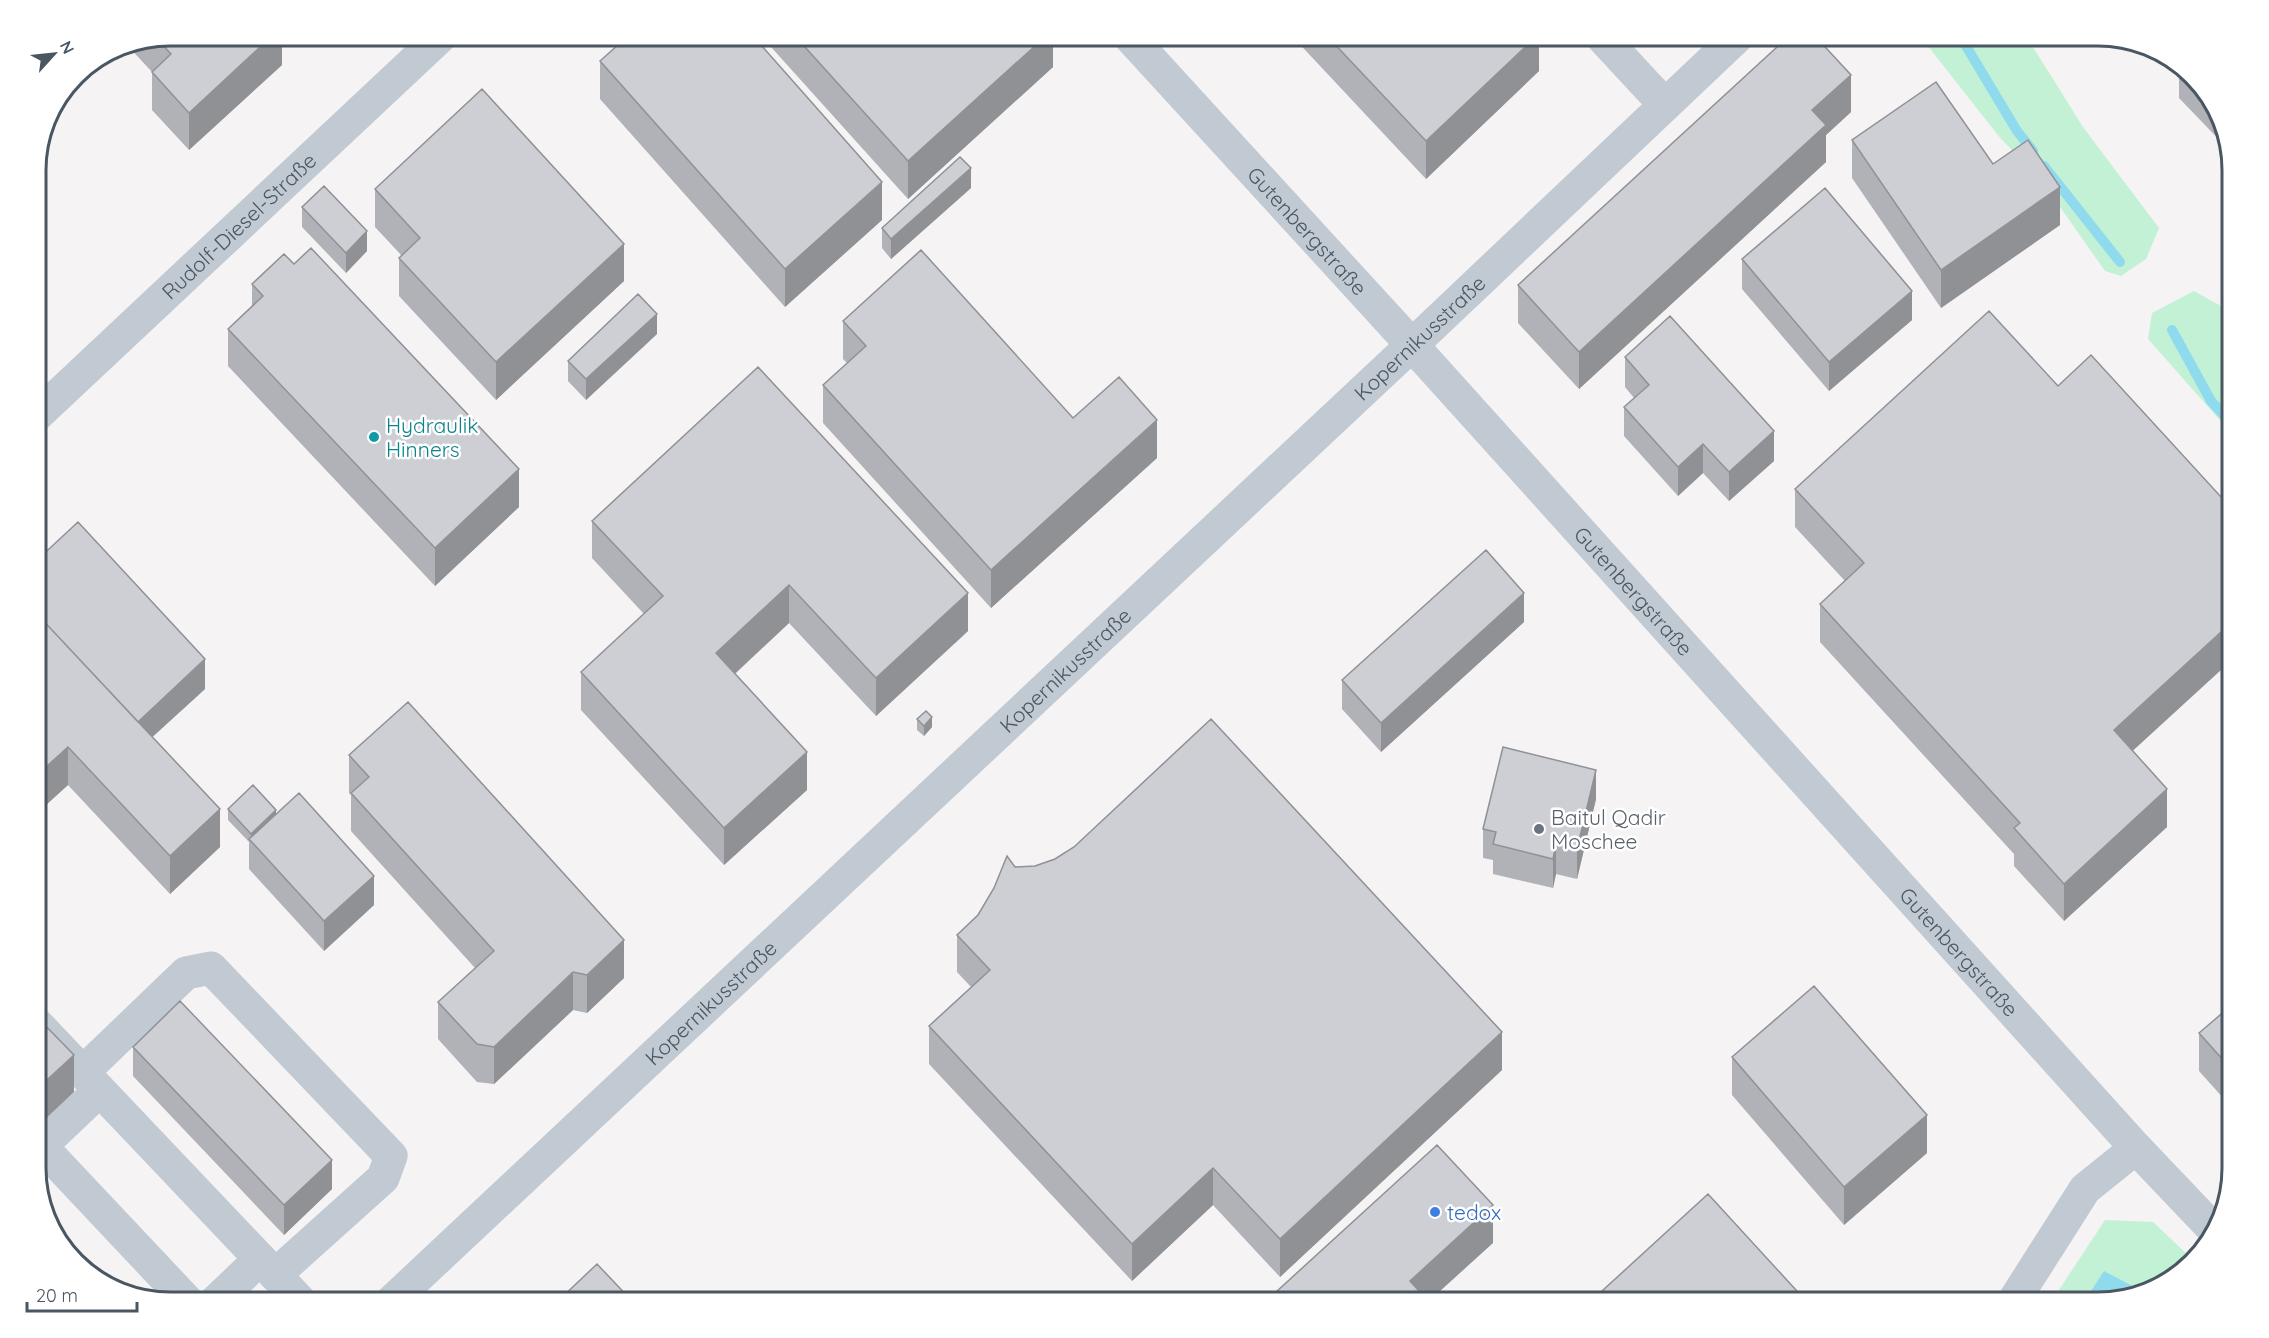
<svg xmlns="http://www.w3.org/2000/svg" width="2269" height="1338" font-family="Quicksand,sans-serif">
<rect width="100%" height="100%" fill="#f5f3f3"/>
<path fill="#c3f1d5" d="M 1920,36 L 2026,36 L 2083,127 L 2159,228 L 2146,259 L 2121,276 L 2105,271 L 2039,177 L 2001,139 Z
M 2194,291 L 2219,305 L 2233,322 L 2233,435 L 2148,339 L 2152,313 Z
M 2105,1220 L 2153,1222 L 2191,1258 L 2165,1284 L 2098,1302 L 2051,1302 Z"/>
<path fill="#90daee" d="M 2104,1271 L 2140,1290 L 2140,1291 L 2098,1302 L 2084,1302 Z"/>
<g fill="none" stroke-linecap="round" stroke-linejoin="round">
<path stroke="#90daee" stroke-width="10" d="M 1960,36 L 2017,131 L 2033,151
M 2044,166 L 2120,262
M 2172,330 L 2211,401 L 2233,425"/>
<g stroke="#c1cad2" stroke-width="33">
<path id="s1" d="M 1129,36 L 1412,345 L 2136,1148 L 2216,1232"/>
<path d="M 1601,36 L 1665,105"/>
<path id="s2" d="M 36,416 L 441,36"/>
<path d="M 36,1023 L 301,1302"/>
<path d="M 83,1072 L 186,973 L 211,968 L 391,1156 L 383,1178 L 275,1275"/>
<path d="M 41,1146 L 99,1091"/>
<path d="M 36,1151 L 41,1146 L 188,1302"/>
<path d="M 215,1302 L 260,1259"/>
<path id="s3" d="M 391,1302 L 1412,345 L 1738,36"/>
<path d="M 2013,1302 L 2085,1189 L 2136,1148"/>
</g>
</g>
<path fill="#b0b2b7" d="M 171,36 L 282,36 L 282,65 L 189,150 L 152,110 L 152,72 L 127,45 Z
M 761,36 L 1053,36 L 1053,67 L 908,199 Z
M 1292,36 L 1539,36 L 1539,71 L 1426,179 Z
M 600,61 L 882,220 L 785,307 L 600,99 Z
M 2179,67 L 2215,103 L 2229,150 L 2179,98 Z
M 1851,112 L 1826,135 L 1826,162 L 1579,389 L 1518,323 L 1518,285 Z
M 1852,140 L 1993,164 L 2060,225 L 1941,308 L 1852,178 Z
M 971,188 L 891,259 L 882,248 L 882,228 Z
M 375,189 L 624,281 L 496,400 L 399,296 L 399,258 L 402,256 L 375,227 Z
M 302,207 L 367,251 L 346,273 L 302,227 Z
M 1742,259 L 1912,320 L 1829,391 L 1742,289 Z
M 252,284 L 519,507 L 435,586 L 228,366 L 228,329 L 252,306 Z
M 843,321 L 1073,418 L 1157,458 L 991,608 L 823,423 L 823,385 L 847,363 L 843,359 Z
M 657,334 L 586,400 L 568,381 L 568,361 Z
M 1625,357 L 1774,461 L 1729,501 L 1703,473 L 1678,496 L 1624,436 L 1624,407 L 1634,398 L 1625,387 Z
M 2058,386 L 2132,751 L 2167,827 L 2064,921 L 2014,866 L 2014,854 L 1820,642 L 1820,604 L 1845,581 L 1795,527 L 1795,489 Z
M 592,521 L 968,631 L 876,716 L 789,623 L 735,674 L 807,790 L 724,865 L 581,710 L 581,672 L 644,614 L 592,558 Z
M 36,561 L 205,689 L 152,737 L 220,847 L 170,894 L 68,785 L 36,814 Z
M 1524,622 L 1381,752 L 1342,709 L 1342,680 Z
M 917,719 L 932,727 L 924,736 L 917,730 Z
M 349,755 L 624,978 L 587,1013 L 573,1010 L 494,1084 L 477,1082 L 438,1039 L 438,1002 L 475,968 L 351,831 L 351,795 L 349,793 Z
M 1596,799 L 1577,879 L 1556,874 L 1553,888 L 1493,874 L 1493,860 L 1483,858 L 1483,829 Z
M 228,809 L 276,814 L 374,905 L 324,951 L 249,869 L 249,842 L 228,820 Z
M 1015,867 L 1502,1070 L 1280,1277 L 1213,1205 L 1132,1281 L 929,1064 L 929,1026 L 971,987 L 957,972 L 957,935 L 978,915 Z
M 2233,1004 L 2233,1109 L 2199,1071 L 2199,1033 Z
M 133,1047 L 332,1189 L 284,1235 L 133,1076 Z
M 1732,1057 L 1927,1153 L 1844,1225 L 1732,1095 Z"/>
<path fill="#909195" d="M 272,36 L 282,36 L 282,65 L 189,150 L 189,113 Z
M 1046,36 L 1053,36 L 1053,67 L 908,199 L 908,161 Z
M 1537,36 L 1539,36 L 1539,71 L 1426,179 L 1426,141 Z
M 1851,75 L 1851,112 L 1826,135 L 1826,162 L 1579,389 L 1579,352 L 1812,110 Z
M 971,168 L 971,188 L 891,259 L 891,239 Z
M 882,182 L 882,220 L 785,307 L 785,269 Z
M 2060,187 L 2060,225 L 1941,308 L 1941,270 Z
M 367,231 L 367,251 L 346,273 L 346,253 Z
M 624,244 L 624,281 L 496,400 L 496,362 Z
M 1912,291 L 1912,320 L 1829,391 L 1829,362 Z
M 657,314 L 657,334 L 586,400 L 586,379 Z
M 1157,420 L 1157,458 L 991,608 L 991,570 Z
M 1774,431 L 1774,461 L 1729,501 L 1729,472 Z
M 1703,444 L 1703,473 L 1678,496 L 1678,467 Z
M 519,469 L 519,507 L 435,586 L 435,548 Z
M 789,585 L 789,623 L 716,691 L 716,653 Z
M 968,593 L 968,631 L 876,716 L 876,678 Z
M 1524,593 L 1524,622 L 1381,752 L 1381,723 Z
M 2233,621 L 2233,659 L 2114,768 L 2114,730 Z
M 205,659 L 205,689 L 136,752 L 136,723 Z
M 932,717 L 932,727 L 924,736 L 924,726 Z
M 68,747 L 68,785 L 36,814 L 36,776 Z
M 807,752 L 807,790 L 724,865 L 724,828 Z
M 1596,770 L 1596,799 L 1577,879 L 1577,849 Z
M 2167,789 L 2167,827 L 2064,921 L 2064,884 Z
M 220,809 L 220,847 L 170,894 L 170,856 Z
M 276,810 L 276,820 L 251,841 L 251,834 Z
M 1556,844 L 1556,874 L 1553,888 L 1553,859 Z
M 374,876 L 374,905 L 324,951 L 324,921 Z
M 38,905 L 38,915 L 36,917 L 36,907 Z
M 624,940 L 624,978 L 587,1013 L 587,975 Z
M 573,972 L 573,1010 L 494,1084 L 494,1047 Z
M 1502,1032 L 1502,1070 L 1280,1277 L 1280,1239 Z
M 74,1055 L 74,1092 L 36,1128 L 36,1090 Z
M 1927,1115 L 1927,1153 L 1844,1225 L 1844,1187 Z
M 332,1160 L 332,1189 L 284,1235 L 284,1205 Z
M 1213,1168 L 1213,1205 L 1132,1281 L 1132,1244 Z
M 1493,1205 L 1493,1243 L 1428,1302 L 1410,1281 Z"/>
<path fill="#cdcfd5" stroke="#909195" stroke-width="1.5" d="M 171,36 L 272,36 L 189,113 L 152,72 L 171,54 L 157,39 Z
M 628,36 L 753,36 L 882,182 L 785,269 L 600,61 Z
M 795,36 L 1046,36 L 908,161 Z
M 1327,36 L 1537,36 L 1426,141 Z
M 1789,36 L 1815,36 L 1851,75 L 1812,110 L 1826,125 L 1579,352 L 1518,285 Z
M 1936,82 L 1993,164 L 2028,140 L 2060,187 L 1941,270 L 1852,140 Z
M 482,89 L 624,244 L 496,362 L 399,258 L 420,238 L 375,189 Z
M 960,157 L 971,168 L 891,239 L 882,228 Z
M 324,186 L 367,231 L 346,253 L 302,207 Z
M 1825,188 L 1912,291 L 1829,362 L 1742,259 Z
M 311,248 L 519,469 L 435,548 L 228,329 L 263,296 L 252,284 L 284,254 L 294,264 Z
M 921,250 L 1073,418 L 1119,377 L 1157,420 L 991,570 L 823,385 L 866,346 L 843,321 Z
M 638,294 L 657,314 L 586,379 L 568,361 Z
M 1989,311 L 2058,386 L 2091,355 L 2233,510 L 2233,621 L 2114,730 L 2167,789 L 2064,884 L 2014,828 L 2020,823 L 1820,604 L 1864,563 L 1795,489 Z
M 1670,316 L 1774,431 L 1729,472 L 1703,444 L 1678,467 L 1624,407 L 1649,385 L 1625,357 Z
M 758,367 L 968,593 L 876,678 L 789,585 L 716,653 L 807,752 L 724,828 L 581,672 L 663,596 L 592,521 Z
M 78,522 L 205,659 L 138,722 L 36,613 L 36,561 Z
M 1486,550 L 1524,593 L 1381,723 L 1342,680 Z
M 36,613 L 220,809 L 170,856 L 68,747 L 36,776 Z
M 408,702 L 624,940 L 587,975 L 573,972 L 494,1047 L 477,1044 L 438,1002 L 494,951 L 351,793 L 369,777 L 349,755 Z
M 926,711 L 932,717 L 924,726 L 917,719 Z
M 1211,719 L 1502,1032 L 1280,1239 L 1213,1168 L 1132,1244 L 929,1026 L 990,970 L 957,935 L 978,915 L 994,888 L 1007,856 L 1015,867 L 1035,866 L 1055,859 L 1074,847 Z
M 1503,747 L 1596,770 L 1577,849 L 1556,844 L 1553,859 L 1493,844 L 1496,832 L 1483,829 Z
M 253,785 L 276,810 L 251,834 L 228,809 Z
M 299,793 L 374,876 L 324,921 L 249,839 Z
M 1814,986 L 1927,1115 L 1844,1187 L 1732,1057 Z
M 180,1001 L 332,1160 L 284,1205 L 133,1047 Z
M 2233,1004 L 2233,1071 L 2199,1033 Z
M 36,1016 L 74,1055 L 36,1090 Z
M 1437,1145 L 1493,1205 L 1410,1281 L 1429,1302 L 1265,1302 Z
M 1708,1194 L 1807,1302 L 1590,1302 Z
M 53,1231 L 86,1267 L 54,1235 Z
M 597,1264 L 633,1302 L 557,1302 Z"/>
<circle fill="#0f9aa8" stroke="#fff" stroke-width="2" cx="374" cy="437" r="6"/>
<circle fill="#6b7280" stroke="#fff" stroke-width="2" cx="1539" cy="829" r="6"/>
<circle fill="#3f7fe0" stroke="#fff" stroke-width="2" cx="1435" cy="1212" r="6"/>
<g text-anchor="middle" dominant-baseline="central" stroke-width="5" stroke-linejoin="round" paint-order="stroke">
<g font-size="21" fill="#4a5661" stroke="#fff">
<text stroke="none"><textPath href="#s2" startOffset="278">Rudolf-Diesel-Straße</textPath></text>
<text stroke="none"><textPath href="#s1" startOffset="264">Gutenbergstraße</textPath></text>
<text stroke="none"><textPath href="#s3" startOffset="1410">Kopernikusstraße</textPath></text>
<text stroke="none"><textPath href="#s1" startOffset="750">Gutenbergstraße</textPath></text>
<text stroke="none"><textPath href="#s3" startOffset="924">Kopernikusstraße</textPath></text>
<text stroke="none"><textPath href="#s1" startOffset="1236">Gutenbergstraße</textPath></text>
<text stroke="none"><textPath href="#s3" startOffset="438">Kopernikusstraße</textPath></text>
</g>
<g font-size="21" fill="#0d838f" stroke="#fff" text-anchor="start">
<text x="386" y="425">Hydraulik<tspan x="386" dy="24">Hinners</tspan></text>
</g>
<g font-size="21" fill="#5b616d" stroke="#fff" text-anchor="start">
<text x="1551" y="817">Baitul Qadir<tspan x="1551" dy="24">Moschee</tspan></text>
</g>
<g font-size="21" fill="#366cbe" stroke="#fff" text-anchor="start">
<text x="1447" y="1212">tedox</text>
</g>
</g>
<path d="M0 0H2269V1338H0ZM170 46H2098A124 124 0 0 1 2222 170V1168A124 124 0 0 1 2098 1292H170A124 124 0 0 1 46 1168V170A124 124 0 0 1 170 46Z" fill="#fff" fill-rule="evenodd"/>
<path fill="none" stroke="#4a5661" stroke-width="3" d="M170 46H2098A124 124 0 0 1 2222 170V1168A124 124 0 0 1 2098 1292H170A124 124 0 0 1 46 1168V170A124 124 0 0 1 170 46Z"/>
<g transform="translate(54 54) rotate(63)" stroke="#ffffff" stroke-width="4.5" paint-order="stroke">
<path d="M0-4.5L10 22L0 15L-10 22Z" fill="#4a5661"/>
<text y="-9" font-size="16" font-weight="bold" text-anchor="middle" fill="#4a5661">N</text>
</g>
<path d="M27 1302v9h110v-9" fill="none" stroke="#4a5661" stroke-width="3"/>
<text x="36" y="1302" font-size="18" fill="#4a5661" stroke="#ffffff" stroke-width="4.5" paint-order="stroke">20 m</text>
</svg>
